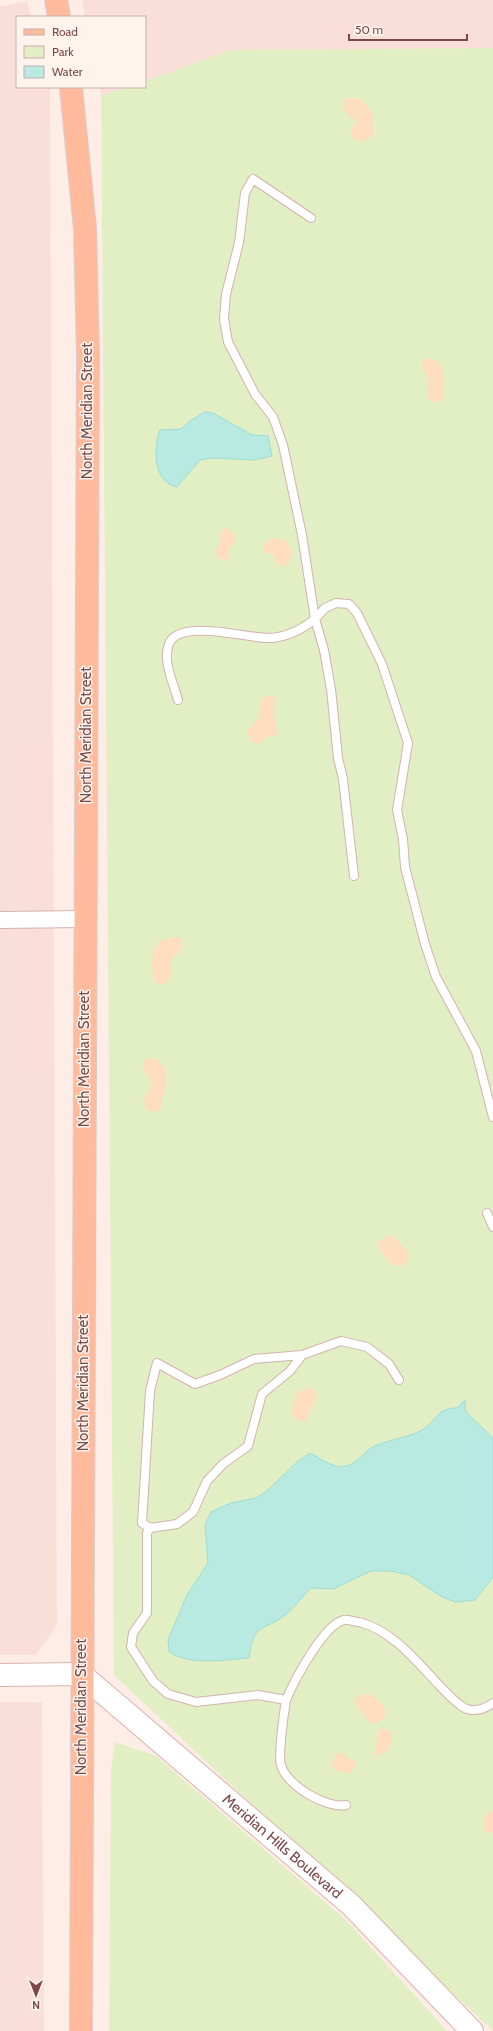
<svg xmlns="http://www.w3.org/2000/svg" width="493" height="2031" font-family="Cabin,sans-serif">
<rect width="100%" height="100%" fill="#feede6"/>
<path fill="#f9dfd7" d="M 82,0 L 493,0 L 493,48 L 231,50 L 145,81 L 145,17 L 85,17 Z
M 27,1 L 31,17 L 17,17 L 17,87 L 50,87 L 57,1625 L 36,1655 L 0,1655 L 0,7 Z
M 100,87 L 127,87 L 101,96 Z
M 0,1702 L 42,1702 L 44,2031 L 0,2031 Z"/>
<path fill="#e2eec3" d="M 493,48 L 493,2031 L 114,1675 L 101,96 L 127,87 L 145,87 L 145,81 L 231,50 Z
M 115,1742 L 156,1756 L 347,1921 L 447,2031 L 109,2031 L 111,1770 Z"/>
<path fill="#ffddbf" d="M 348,98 L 360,98 L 372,113 L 373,135 L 364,141 L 357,141 L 351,137 L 352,128 L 355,123 L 355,120 L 345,112 L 343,101 Z
M 427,358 C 447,361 443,374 443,388 C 443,393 444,396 442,401 L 434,402 L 427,398 L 429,380 L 423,369 L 422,361 Z
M 225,528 L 232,531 C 237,538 237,542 230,547 L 228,562 L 217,557 L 215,551 L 220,542 L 221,532 Z
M 275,538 L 286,541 L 292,550 L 290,561 L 283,567 L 275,562 L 274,554 L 265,553 L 264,550 C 263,542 268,539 275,538 Z
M 269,695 L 275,698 L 274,714 L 277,732 L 275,736 L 266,737 L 259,744 L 250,741 L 247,730 L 258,720 L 261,699 Z
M 176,937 L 181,938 L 183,947 L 170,962 L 172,971 L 170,979 C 152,997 150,964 153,954 C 154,948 158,944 161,940 Z
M 153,1058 C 175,1067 163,1088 161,1106 L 160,1110 L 154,1112 L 147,1110 L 144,1101 C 145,1096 150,1091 151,1086 C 152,1078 142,1072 143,1062 L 147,1059 Z
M 390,1235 L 393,1236 L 407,1251 L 408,1260 L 402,1266 C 392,1268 379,1252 378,1243 Z
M 310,1388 L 316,1392 L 317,1399 C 311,1406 310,1415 305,1421 L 297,1420 L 291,1412 L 296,1393 L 301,1390 Z
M 366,1693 C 375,1695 386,1705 386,1715 C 384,1720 375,1725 370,1722 C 366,1720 366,1717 364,1714 C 360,1708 352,1707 355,1698 Z
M 383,1728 L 391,1732 L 392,1742 L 387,1752 L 377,1756 L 374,1753 L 377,1743 L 376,1736 L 378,1731 Z
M 337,1753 L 343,1753 L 349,1759 L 354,1760 L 356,1763 L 354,1769 L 348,1773 L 334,1770 L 332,1764 Z
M 491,1811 L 493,1812 L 493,1833 L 484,1831 L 484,1817 Z"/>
<path fill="#b9eae1" stroke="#9eddd3" d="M 205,412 L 213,413 L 252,435 L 268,436 L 272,456 L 254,460 L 212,458 L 200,460 L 177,487 C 153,482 153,448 160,430 L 181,429 L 190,421 Z
M 465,1400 L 466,1412 L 493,1438 L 493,1577 L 475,1600 L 455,1602 L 442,1597 L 409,1575 L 391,1571 L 371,1571 L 333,1589 L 311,1588 C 302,1597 294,1608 285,1615 C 262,1633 254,1621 249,1658 C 223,1660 192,1666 169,1652 L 168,1640 L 187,1595 L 208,1563 L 205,1525 L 211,1512 L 231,1503 L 256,1498 L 267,1491 L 298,1461 L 310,1453 C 319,1458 331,1466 341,1467 C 355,1467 364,1451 375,1446 C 388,1440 415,1436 425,1428 C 438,1418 438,1408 457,1408 Z"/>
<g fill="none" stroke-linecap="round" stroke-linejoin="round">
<g stroke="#d4b2ad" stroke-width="10">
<path id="lane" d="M 178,700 C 174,684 162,661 169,644 C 179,618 246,638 268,638 C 286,638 301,630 315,619 L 302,535 L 283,445 L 273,417 L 255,394 L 228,342 L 224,319 L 226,294 L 239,243 L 245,193 L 253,179 L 311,218
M 354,876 L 343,779 L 338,758 L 331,689 L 324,650 L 315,619 L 325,608 L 336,603 L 349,604 L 357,613 L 382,664 L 408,743 L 397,810 L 403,839 L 405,867 L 425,944 L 436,977 L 476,1051 L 493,1117
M 487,1213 L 493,1227
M 302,1355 L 290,1371 L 262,1394 L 248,1446 L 223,1464 L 207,1481 L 193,1512 L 177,1524 L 150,1528 L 142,1523 L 150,1391 L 157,1363 L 195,1384 L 220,1375 L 254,1359 L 302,1355 L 341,1341 L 367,1347 L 389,1364 L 399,1380
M 150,1528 L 147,1533 L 147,1613 L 133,1633 L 131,1647 L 153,1681 L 168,1694 L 196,1702 L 258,1695 L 286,1700 C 284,1712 278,1755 281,1765 C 286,1785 326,1809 346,1805
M 286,1700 C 294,1681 324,1624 344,1620 C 348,1619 354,1622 359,1622 C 392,1630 417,1662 439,1685 C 447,1693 457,1705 467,1709 C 477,1712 486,1708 493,1703"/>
</g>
<g stroke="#d4b2ad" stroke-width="18">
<path id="street" d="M 0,920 L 84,919"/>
</g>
<g stroke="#dab3ad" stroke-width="24">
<g id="secondary">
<path id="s1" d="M 0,1675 L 81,1674 L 351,1905 L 472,2031"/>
</g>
</g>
<g stroke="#dacccc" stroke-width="24">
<path id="primary" d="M 56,0 L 59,17
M 71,87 L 85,229 L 88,354 L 81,2031"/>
</g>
<use href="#lane" stroke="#fff" stroke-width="8"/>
<use href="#street" stroke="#fff" stroke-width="16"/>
<use href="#secondary" stroke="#fff" stroke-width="22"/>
<use href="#primary" stroke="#ffbb9c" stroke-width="22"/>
</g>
<g text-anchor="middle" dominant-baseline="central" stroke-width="3" stroke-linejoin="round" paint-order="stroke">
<g font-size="15" fill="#7a4a48" stroke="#fff3ee">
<text transform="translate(87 411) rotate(-90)">North Meridian Street</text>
<text transform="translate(86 735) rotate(-90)">North Meridian Street</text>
<text transform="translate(84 1059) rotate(-90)">North Meridian Street</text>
<text transform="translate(83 1383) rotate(-90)">North Meridian Street</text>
<text transform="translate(81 1707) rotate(-90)">North Meridian Street</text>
<text stroke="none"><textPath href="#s1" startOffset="346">Meridian Hills Boulevard</textPath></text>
</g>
</g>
<rect x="16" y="16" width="130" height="72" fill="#fff3ee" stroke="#caafac"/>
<rect x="24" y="29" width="20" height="6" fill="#ffbb9c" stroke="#caafac"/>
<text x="52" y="36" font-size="12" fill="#7a4a48">Road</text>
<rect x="24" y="46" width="20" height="12" fill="#e2eec3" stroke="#caafac"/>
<text x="52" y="56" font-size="12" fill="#7a4a48">Park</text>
<rect x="24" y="66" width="20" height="12" fill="#b9eae1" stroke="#caafac"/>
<text x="52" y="76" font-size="12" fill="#7a4a48">Water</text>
<g transform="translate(36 1995) rotate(180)" stroke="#fff3ee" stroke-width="3" paint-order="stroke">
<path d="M0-3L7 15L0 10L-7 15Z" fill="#7a4a48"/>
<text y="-6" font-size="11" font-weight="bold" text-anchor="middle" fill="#7a4a48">N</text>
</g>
<path d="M349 34v6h118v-6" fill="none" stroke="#7a4a48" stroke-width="2"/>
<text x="355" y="34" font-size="12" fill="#7a4a48" stroke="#fff3ee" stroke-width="3" paint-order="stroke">50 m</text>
</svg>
